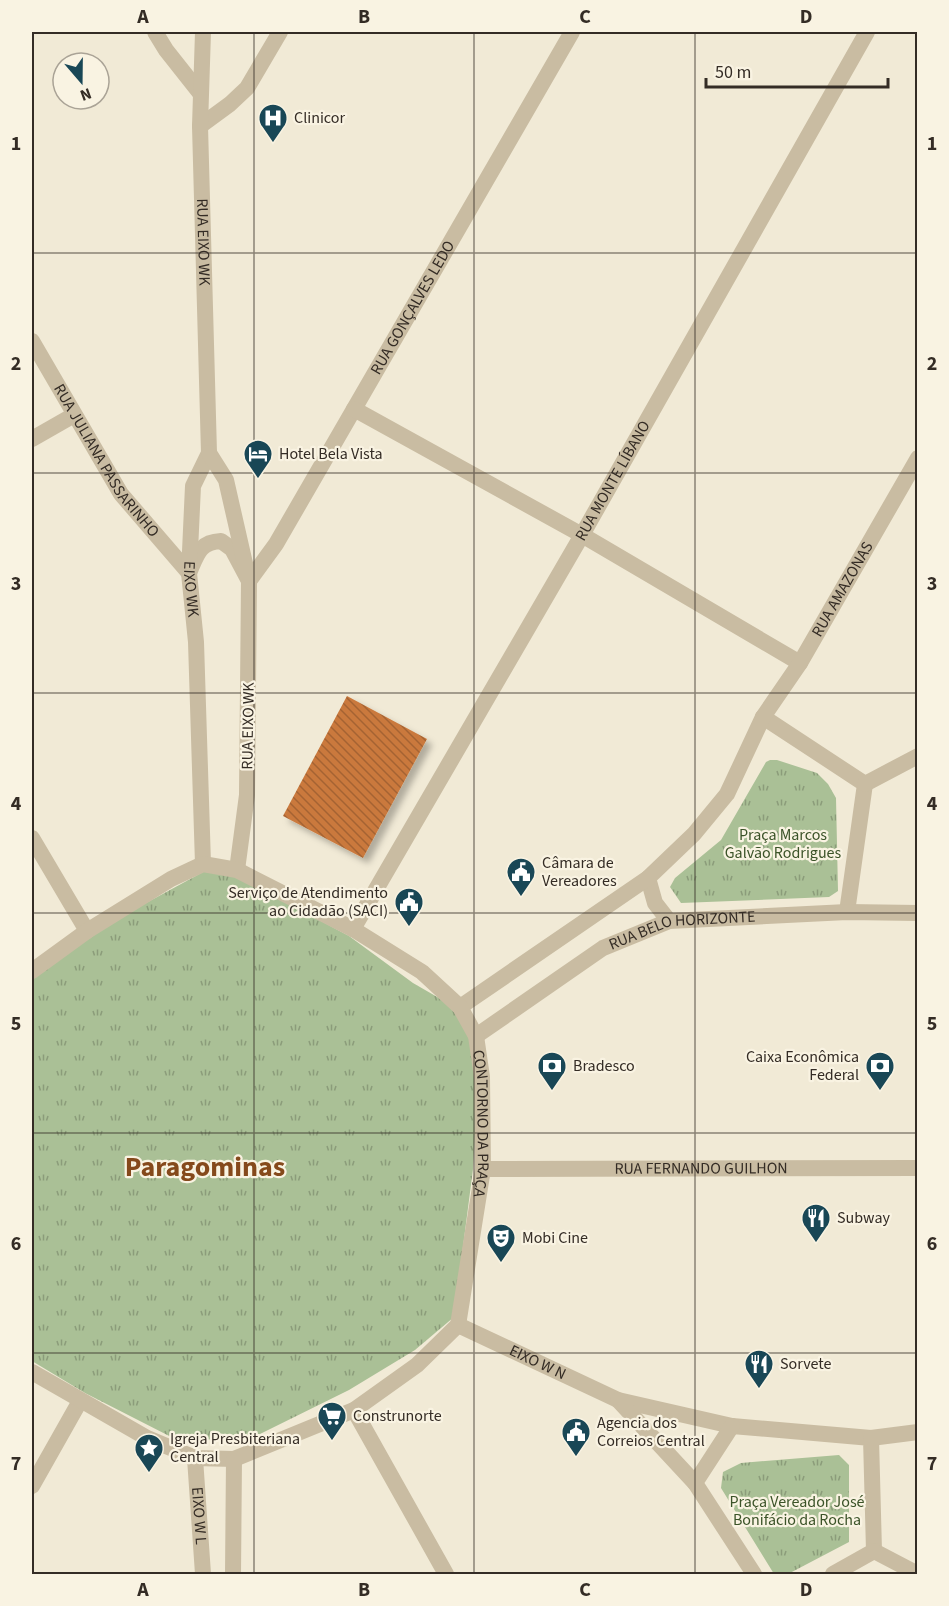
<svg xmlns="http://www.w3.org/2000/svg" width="949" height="1606" font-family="'Source Sans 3',sans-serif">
<defs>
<pattern id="park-tufts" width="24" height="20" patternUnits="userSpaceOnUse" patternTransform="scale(1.5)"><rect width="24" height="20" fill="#aac096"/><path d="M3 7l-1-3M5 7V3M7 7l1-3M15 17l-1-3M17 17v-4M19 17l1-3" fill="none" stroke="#8b9c7a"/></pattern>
<pattern id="building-back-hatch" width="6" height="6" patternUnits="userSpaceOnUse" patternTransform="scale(1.5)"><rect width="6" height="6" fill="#ca793c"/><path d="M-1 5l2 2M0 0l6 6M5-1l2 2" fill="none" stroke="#a56332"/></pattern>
<filter id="shadow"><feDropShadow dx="5.5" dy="5.5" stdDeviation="3" flood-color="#0004"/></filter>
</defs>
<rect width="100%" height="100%" fill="#f1ead6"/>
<path fill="url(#park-tufts)" d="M 770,760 L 777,760 L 817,773 L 828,784 L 836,798 L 838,891 L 829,897 L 681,903 L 670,887 L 675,878 L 721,840 L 766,762 Z
M 216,865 L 349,936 L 413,983 L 458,1009 L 472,1036 L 478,1077 L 473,1169 L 454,1317 L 415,1350 L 349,1390 L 258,1435 L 181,1442 L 85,1393 L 32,1361 L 32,975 L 100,928 Z
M 839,1455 L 849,1465 L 849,1542 L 788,1574 L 774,1574 L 721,1488 L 723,1472 L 741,1463 Z"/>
<path fill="url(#building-back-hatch)" filter="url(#shadow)" d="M 347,696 L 427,739 L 363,858 L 283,816 Z"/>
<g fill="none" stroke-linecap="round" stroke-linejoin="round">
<g stroke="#c9bca2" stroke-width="16">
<path d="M 155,32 L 166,50 L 200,93"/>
<path d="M 200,126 L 230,104 L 247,88 L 280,32"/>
<path id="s1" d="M 32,341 L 121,494 L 189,573 C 197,555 199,542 221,541 L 232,549 L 249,581 L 276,544 L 572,32"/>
<path d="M 354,409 L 582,535 L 800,663"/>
<path d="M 32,439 L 74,415"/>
<path d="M 763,717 L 865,784 L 847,912"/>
<path d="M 865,784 L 918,756"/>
<path d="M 32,838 L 87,931"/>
<path d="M 648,878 L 655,903 L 669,921"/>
<path id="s2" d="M 353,929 L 582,535 L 867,32"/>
<path id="s3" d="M 460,1007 L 648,878 L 694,834 L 727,794 L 763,717 L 800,663 L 918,458"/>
<path id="s4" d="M 476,1036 L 603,948 L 669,921 L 847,912 L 918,913"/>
<path id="s5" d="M 483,1169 L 918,1168"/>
<path id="s6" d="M 458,1325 L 618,1400 L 732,1426 L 871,1438 L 874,1551 L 833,1574"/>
<path d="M 618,1400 L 695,1483"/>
<path d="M 354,1410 L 446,1574"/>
<path d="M 732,1426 L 695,1483 L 754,1574"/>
<path d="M 871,1438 L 918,1432"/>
<path d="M 32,1486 L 80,1401"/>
<path d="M 874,1551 L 918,1574"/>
</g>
<g stroke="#c9bca2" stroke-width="16">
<path id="s7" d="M 203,32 L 200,126 L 209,453 L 193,486 L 189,573 L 196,642 L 203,864"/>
<path d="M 209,453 L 226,480 L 249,581 L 247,795 L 237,870"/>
<path id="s8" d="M 32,971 L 87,931 L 171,879 L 203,864 L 237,870 L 353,929 L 422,972 L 460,1007 L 476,1036 L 482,1077 L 483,1169 L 458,1325 L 417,1365 L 354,1410 L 234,1459 L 195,1458 L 147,1438 L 32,1372"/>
<path id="s9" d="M 195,1458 L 203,1574"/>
<path d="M 233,1574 L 234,1459"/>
</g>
</g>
<path fill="none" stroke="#342c25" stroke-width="1.5" stroke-opacity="0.55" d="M 254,32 L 254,1574M 474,32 L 474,1574M 695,32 L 695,1574M 32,253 L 918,253M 32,473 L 918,473M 32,693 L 918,693M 32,913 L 918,913M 32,1133 L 918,1133M 32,1353 L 918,1353"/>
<defs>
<g id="hospital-pin" transform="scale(1.5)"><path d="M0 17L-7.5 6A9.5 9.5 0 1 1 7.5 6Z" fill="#194756" stroke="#f9f3e2"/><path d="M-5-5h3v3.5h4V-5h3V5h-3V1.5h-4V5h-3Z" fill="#fff"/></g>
<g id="hotel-pin" transform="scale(1.5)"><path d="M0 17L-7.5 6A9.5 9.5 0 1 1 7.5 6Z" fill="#194756" stroke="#f9f3e2"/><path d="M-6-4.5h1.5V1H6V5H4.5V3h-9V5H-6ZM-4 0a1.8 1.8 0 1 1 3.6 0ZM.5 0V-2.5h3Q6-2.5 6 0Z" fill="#fff"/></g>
<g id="civic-pin" transform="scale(1.5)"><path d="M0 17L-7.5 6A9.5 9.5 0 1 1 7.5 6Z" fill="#194756" stroke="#f9f3e2"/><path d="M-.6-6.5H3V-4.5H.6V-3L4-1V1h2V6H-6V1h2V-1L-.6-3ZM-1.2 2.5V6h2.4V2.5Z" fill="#fff"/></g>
<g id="bank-pin" transform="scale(1.5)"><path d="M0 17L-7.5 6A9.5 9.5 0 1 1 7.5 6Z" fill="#194756" stroke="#f9f3e2"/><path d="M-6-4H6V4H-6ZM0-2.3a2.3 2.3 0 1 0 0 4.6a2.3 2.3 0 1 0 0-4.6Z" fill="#fff"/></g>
<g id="restaurant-pin" transform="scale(1.5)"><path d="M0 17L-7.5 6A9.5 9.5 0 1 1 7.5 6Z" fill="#194756" stroke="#f9f3e2"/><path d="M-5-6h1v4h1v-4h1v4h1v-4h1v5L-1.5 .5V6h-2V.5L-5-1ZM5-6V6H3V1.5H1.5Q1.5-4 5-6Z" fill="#fff"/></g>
<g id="theatre-pin" transform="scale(1.5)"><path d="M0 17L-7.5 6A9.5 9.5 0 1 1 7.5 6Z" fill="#194756" stroke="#f9f3e2"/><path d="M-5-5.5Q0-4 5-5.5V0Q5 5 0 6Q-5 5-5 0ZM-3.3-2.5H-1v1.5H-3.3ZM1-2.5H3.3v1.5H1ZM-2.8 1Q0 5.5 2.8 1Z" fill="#fff"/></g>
<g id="supermarket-pin" transform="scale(1.5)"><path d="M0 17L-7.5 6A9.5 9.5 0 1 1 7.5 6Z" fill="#194756" stroke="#f9f3e2"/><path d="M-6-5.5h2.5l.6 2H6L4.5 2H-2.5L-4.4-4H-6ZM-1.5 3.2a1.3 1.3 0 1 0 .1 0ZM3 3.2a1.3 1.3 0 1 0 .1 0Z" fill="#fff"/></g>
<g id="sight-pin" transform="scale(1.5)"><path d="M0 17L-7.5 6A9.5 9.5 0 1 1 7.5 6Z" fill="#194756" stroke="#f9f3e2"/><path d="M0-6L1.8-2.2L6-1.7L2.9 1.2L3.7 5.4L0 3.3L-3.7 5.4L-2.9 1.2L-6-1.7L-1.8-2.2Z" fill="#fff"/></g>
</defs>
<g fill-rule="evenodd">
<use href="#hospital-pin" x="273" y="118"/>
<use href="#hotel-pin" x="258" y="454"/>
<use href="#civic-pin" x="521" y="872"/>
<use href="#civic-pin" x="409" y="902"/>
<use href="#bank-pin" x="552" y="1066"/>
<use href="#bank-pin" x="880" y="1066"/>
<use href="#restaurant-pin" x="816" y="1218"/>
<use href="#theatre-pin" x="501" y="1238"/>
<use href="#restaurant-pin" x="759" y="1364"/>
<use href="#supermarket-pin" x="332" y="1416"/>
<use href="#civic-pin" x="576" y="1432"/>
<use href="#sight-pin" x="149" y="1448"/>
</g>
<g text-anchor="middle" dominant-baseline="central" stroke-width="4.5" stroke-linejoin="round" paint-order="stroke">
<g font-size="16" fill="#342c25" stroke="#f9f3e2" text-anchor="start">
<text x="294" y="118">Clinicor</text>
<text x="279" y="454">Hotel Bela Vista</text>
<text x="542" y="863">Câmara de<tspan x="542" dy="18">Vereadores</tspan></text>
<text x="388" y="893" text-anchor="end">Serviço de Atendimento<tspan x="388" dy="18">ao Cidadão (SACI)</tspan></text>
<text x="859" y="1057" text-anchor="end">Caixa Econômica<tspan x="859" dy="18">Federal</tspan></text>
<text x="573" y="1066">Bradesco</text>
<text x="837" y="1218">Subway</text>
<text x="522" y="1238">Mobi Cine</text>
<text x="780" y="1364">Sorvete</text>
<text x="353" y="1416">Construnorte</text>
<text x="597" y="1423">Agencia dos<tspan x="597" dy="18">Correios Central</tspan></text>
<text x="170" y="1439">Igreja Presbiteriana<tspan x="170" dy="18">Central</tspan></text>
</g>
<g font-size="16" fill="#342c25" stroke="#f9f3e2">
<text stroke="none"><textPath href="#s7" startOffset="210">RUA EIXO WK</textPath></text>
<text stroke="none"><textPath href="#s1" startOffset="699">RUA GONÇALVES LEDO</textPath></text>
<text stroke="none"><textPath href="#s1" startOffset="141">RUA JULIANA PASSARINHO</textPath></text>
<text stroke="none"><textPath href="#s2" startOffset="518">RUA MONTE LÍBANO</textPath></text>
<text stroke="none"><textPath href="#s7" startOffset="561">EIXO WK</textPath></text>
<text stroke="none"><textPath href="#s3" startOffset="579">RUA AMAZONAS</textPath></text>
<text transform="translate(248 726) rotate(-89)">RUA EIXO WK</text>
<text stroke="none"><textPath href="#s4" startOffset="237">RUA BELO HORIZONTE</textPath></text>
<text stroke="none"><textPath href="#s8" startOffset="621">CONTORNO DA PRAÇA</textPath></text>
<text stroke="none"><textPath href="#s5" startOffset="218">RUA FERNANDO GUILHON</textPath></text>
<text stroke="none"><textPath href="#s6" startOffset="88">EIXO W N</textPath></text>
<text stroke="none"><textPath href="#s9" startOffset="58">EIXO W L</textPath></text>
</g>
<g font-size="16" fill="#3b5328" stroke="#f9f3e2">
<text x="783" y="835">Praça Marcos<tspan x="783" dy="18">Galvão Rodrigues</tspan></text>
<text x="797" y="1502">Praça Vereador José<tspan x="797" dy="18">Bonifácio da Rocha</tspan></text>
</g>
<g font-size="28" font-weight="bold" fill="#85491b" stroke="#f9f3e2">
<text x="205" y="1167">Paragominas</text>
</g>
</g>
<rect width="949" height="1606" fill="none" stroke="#f9f3e2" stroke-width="66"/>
<g transform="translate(81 81) rotate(160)"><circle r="28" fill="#f9f3e2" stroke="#aaa396" stroke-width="1.5"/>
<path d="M0-4.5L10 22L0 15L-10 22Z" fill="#194756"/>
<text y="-9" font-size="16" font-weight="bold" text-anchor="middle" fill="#342c25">N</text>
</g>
<path d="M706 78v9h182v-9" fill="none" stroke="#342c25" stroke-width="3"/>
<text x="715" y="78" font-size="18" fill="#342c25" stroke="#f9f3e2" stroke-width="4.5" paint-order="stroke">50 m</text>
<rect x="33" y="33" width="883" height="1540" fill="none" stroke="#342c25" stroke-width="2"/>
<g font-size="20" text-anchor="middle" font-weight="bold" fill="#342c25">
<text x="143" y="23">A</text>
<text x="364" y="23">B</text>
<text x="585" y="23">C</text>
<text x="806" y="23">D</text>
<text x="16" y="150">1</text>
<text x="932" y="150">1</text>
<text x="16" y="370">2</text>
<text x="932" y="370">2</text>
<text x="16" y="590">3</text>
<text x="932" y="590">3</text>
<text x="16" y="810">4</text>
<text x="932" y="810">4</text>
<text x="16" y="1030">5</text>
<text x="932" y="1030">5</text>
<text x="16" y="1250">6</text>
<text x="932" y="1250">6</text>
<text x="16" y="1470">7</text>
<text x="932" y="1470">7</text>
<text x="143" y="1596">A</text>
<text x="364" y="1596">B</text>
<text x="585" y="1596">C</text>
<text x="806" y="1596">D</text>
</g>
</svg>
